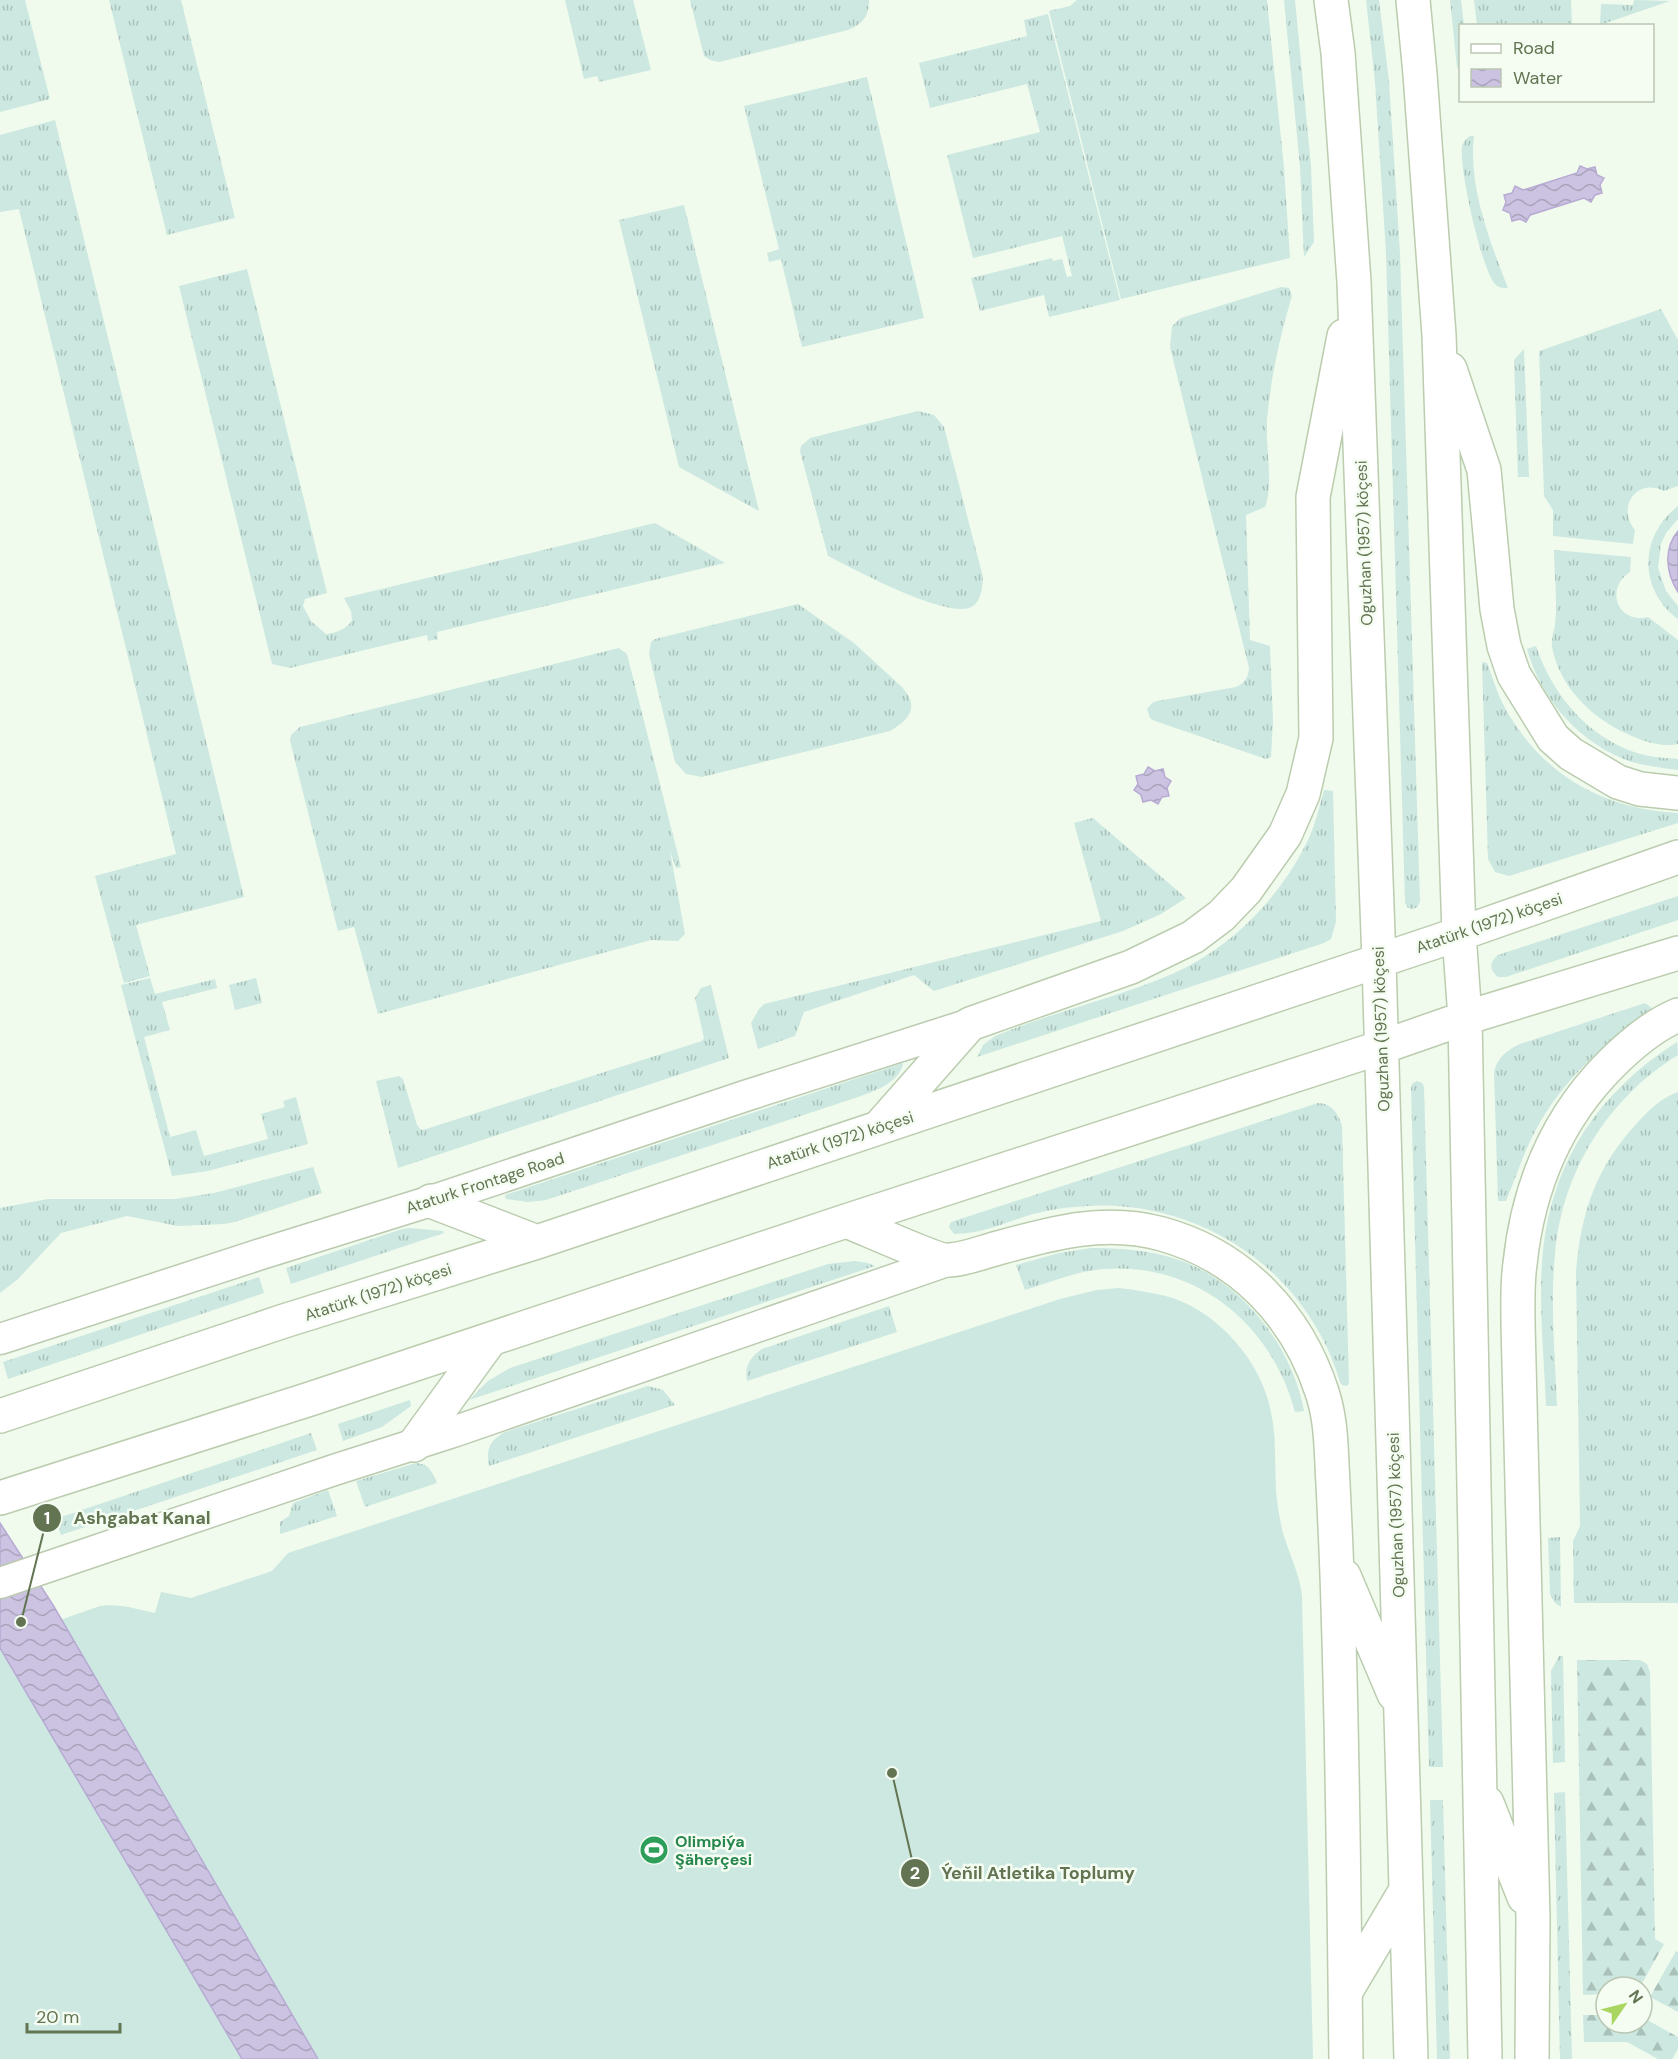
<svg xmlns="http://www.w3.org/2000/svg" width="1678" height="2059" font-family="'DM Sans',sans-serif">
<defs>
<pattern id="grass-tufts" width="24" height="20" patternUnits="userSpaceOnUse" patternTransform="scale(1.5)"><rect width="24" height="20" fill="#cce8e1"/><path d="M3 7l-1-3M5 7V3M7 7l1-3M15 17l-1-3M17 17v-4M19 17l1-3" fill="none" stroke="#a9c1b9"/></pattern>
<pattern id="forest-firs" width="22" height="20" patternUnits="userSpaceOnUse" patternTransform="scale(1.5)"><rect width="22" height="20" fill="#cce8e1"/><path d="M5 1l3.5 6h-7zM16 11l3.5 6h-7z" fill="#a9c1b9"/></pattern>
<pattern id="water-waves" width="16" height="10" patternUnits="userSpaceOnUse" patternTransform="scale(1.5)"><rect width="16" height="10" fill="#ccc3e3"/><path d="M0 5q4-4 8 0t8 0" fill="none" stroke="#a9a3ba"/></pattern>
</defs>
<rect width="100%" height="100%" fill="#f0fbed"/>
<path fill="url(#grass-tufts)" d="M 0,0 L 25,0 L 50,99 L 0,112 Z
M 109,0 L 181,0 L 235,218 L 167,235 Z
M 565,0 L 633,0 L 651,70 L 599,82 L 597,76 L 584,79 Z
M 690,0 L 869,0 C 869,16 863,24 848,30 L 719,62 L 710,60 L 704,56 Z
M 1077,0 L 1267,0 L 1284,168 L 1290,258 L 1121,299 L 1049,11 L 1070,6 Z
M 1284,0 L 1295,0 L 1311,166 L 1314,242 L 1304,257 L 1300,167 Z
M 1366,0 L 1379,0 L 1389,81 L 1400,253 L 1420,902 L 1417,907 L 1413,909 L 1408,908 L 1405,903 L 1386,253 L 1375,82 Z
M 1450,0 L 1461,0 L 1464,25 L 1460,26 L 1460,72 L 1457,67 Z
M 1474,0 L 1571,0 L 1572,25 L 1477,25 Z
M 1634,0 L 1670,1 L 1600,25 L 1601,4 L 1633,5 Z
M 1048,14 L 1120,300 L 1049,317 L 1044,295 L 980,311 L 971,278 L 1052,258 L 1053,261 L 1062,259 L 1067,277 L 1072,276 L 1062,236 L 973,258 L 947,155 L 1040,132 L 1027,84 L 930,108 L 919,63 L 1027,36 L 1024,20 Z
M 867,77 L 924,318 L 802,347 L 781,259 L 769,262 L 767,253 L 779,249 L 744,106 Z
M 55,120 L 244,897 L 136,925 L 150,976 L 124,983 L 95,876 L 176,854 L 19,209 L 0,212 L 0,135 Z
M 1470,136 L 1474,136 C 1468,186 1490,242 1508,288 C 1503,288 1498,288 1495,284 C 1481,268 1459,168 1462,147 C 1463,142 1466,139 1470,136 Z
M 684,205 L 759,511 L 679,467 L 619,220 Z
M 247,269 L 327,593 L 305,599 L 303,606 L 311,621 L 326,634 C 336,633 347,629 352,620 L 351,611 L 344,598 L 655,523 L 725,563 L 437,632 L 438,639 L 428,641 L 427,635 L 290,668 L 272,664 L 179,286 Z
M 1281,287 L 1289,288 L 1292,296 C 1280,336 1271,377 1267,419 C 1265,444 1274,485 1265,507 L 1246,515 L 1250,640 L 1270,646 L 1273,721 L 1271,757 L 1266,759 L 1155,721 L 1150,718 L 1147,709 L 1152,703 L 1157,701 L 1236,687 C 1245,683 1248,678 1249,668 L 1170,347 L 1172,326 L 1181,318 Z
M 1661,309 L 1678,340 L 1678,486 L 1664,491 C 1637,477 1616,507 1635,530 L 1633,544 L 1553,536 L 1553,510 L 1544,496 L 1539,351 Z
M 1524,349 L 1529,477 L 1518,477 L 1514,360 Z
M 918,411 L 934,415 L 944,427 L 983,577 C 982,587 982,599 973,606 C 951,622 852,568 828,556 L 800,451 L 801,446 L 810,438 Z
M 1678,506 L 1678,519 L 1666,533 L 1661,544 L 1658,568 L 1666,591 L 1678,606 L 1678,619 C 1638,589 1639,536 1678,506 Z
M 1554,550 L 1631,557 L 1630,572 C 1604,589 1618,624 1648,617 L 1678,640 L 1678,744 C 1665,747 1649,743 1637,738 C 1597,723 1560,690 1552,647 C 1551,638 1554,632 1555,624 C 1558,601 1554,573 1554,550 Z
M 798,604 L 854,643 L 902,687 C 920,707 909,720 890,731 L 702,777 L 686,774 L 675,762 L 649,654 L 651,642 L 655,639 Z
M 1536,646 C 1552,694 1587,737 1637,753 C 1650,757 1664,758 1678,759 L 1678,770 C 1663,768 1647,766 1632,762 C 1581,745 1541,700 1527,649 Z
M 619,648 L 627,654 L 681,867 L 676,868 L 670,851 L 685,934 L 678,941 L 651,940 L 378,1014 L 354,927 L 338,931 L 290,741 L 291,735 L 300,727 Z
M 1482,662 L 1487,663 C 1493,678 1497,693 1504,706 C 1541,774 1602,809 1678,813 L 1678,823 L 1509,876 L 1495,872 L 1488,859 Z
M 1324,790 L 1333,791 L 1336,922 L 1331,939 L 1324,943 L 977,1057 L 983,1045 L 995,1036 C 1052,1012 1114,999 1172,974 C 1230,949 1279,899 1307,842 C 1315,826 1319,808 1324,790 Z
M 1093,818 L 1186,898 L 1161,914 L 1123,931 L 934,991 L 914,975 L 804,1012 L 795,1036 L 758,1049 L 751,1023 L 759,1009 L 764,1004 L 1101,921 L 1074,823 Z
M 1678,896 L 1678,920 L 1506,977 L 1498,977 C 1489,970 1489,962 1498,955 Z
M 150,978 L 155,994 L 215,979 L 217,988 L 162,1002 L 170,1030 L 144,1037 L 170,1137 L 196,1130 L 204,1156 L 268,1139 L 261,1114 L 285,1107 L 283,1101 L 296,1097 L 308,1144 L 208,1171 L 172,1176 L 121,985 Z
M 256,978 L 262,1003 L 235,1010 L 229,985 Z
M 711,985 L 729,1058 L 398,1168 L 376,1081 L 399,1076 L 403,1079 L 417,1125 L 421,1130 L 426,1129 L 702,1041 L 704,1038 L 695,998 L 701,988 Z
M 1645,1003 L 1653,1009 C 1608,1040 1563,1079 1537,1128 C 1524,1151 1516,1177 1506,1201 L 1498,1201 L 1494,1072 C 1497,1058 1507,1050 1520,1044 Z
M 1677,1042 L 1678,1055 C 1608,1098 1562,1172 1555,1254 C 1550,1304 1555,1356 1557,1406 L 1546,1406 C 1544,1355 1538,1301 1543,1250 C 1553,1159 1600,1091 1677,1042 Z
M 903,1063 C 900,1082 877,1090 861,1096 L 546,1200 L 528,1202 L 506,1199 L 505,1195 Z
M 1417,1081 L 1422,1083 L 1424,1087 L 1443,1767 L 1429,1767 L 1411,1088 L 1413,1083 Z
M 1678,1092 L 1678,1603 L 1574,1603 L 1573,1541 L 1580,1526 L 1576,1272 C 1581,1212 1596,1167 1638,1122 C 1650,1109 1661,1098 1678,1092 Z
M 1318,1103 C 1331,1103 1339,1114 1342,1126 L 1349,1383 L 1347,1386 L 1342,1385 L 1340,1382 C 1306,1266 1192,1194 1074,1207 C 1060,1208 1046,1211 1033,1214 C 1005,1222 984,1234 954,1234 L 949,1227 L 951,1222 Z
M 313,1167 L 322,1193 L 235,1222 L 224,1224 L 178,1226 L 127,1216 L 61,1233 L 18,1279 L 0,1293 L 0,1208 L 48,1199 L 175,1199 L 214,1193 Z
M 409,1228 L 443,1231 L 444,1233 L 291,1284 L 286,1268 L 399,1230 Z
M 1091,1248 C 1118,1248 1147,1250 1173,1258 C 1239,1278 1292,1344 1304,1411 L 1295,1412 C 1272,1325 1197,1262 1104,1269 C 1077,1271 1051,1282 1025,1290 L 1016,1265 L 1059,1253 Z
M 855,1261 L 868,1263 L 875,1266 L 469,1400 L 488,1381 L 510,1368 L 828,1264 Z
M 259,1277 L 264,1293 L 8,1379 L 3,1362 Z
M 889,1306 L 897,1332 L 747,1381 C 745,1366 749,1358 762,1349 Z
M 648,1386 L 663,1390 L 675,1405 L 489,1466 C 486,1449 489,1441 505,1432 Z
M 410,1400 L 411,1406 L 382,1427 L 343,1441 L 338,1424 Z
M 311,1433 L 317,1450 L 61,1535 L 55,1519 Z
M 416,1463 C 429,1464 432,1471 437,1483 L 365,1507 L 356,1481 Z
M 328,1490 L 337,1516 L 280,1534 L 280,1522 L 289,1516 L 293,1503 Z
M 1560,1537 L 1561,1607 L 1555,1603 L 1550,1594 L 1548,1538 Z
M 1559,1656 L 1563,1656 L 1565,1762 L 1553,1763 L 1551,1671 Z
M 1565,1792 L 1572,2059 L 1560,2059 L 1554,1793 Z
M 1430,1800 L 1443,1800 L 1450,2059 L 1437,2059 Z"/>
<path fill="url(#forest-firs)" d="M 1577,1660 L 1640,1660 L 1647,1664 L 1650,1672 L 1655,1939 L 1664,1944 L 1640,1987 L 1606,1987 L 1606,1994 L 1583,1995 Z
M 1676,1951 L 1678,1952 L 1678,2012 L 1650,1997 Z
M 1583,2015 L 1606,2015 L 1606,2023 L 1642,2023 L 1642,2017 L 1678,2037 L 1678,2049 L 1672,2059 L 1658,2059 L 1627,2042 L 1584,2042 Z"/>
<path fill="#cce8e1" d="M 1119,1288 C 1137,1290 1155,1293 1173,1298 C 1220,1314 1262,1363 1271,1412 C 1278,1444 1273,1476 1278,1508 C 1280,1518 1281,1529 1285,1539 C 1291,1558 1300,1576 1302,1596 L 1313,2059 L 0,2059 L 0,1641 L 100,1606 C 119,1603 137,1609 155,1613 L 161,1592 L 191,1598 L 272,1571 L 288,1553 L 1060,1299 L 1097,1290 Z"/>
<path fill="url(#water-waves)" stroke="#b7aad3" stroke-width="1.5" d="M 1580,166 L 1587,169 L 1595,167 L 1597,175 L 1604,178 L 1600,185 L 1602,193 L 1595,195 L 1591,202 L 1584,198 L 1530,215 L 1526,222 L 1520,219 L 1512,221 L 1510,213 L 1503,210 L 1506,202 L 1504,195 L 1512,193 L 1515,186 L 1523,190 L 1530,188 L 1577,173 Z
M 1678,531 L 1678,592 C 1666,573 1663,549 1678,531 Z
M 1148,767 L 1155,771 L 1163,769 L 1165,777 L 1171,781 L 1167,788 L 1169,796 L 1162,797 L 1158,804 L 1151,800 L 1143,802 L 1141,795 L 1134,790 L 1138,784 L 1136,776 L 1144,774 Z
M 0,1523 L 53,1605 L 318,2059 L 242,2059 L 0,1648 Z"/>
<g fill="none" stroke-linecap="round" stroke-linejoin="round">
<g stroke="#bbcab0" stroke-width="33">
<path id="street" d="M 0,1339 L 261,1254 L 431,1201 L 748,1095 L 970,1024
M 0,1583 L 334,1470 L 453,1432 L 947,1261"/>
</g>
<g stroke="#bbccaf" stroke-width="36">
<path id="secondary" d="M 1331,0 L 1338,53 L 1354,282 L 1379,961 L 1411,2059
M 1413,0 L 1420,74 L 1439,335 L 1459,934 L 1465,1018 L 1485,2059
M 1450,369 L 1484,470 L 1497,609 L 1504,646 L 1514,675 L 1553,738 L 1571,754 L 1618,782 L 1640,789 L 1678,793
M 881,1125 L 970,1024 L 1131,967 L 1193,937 L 1221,916 L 1246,890 L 1285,835 L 1303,794 L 1316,738 L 1313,497 L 1344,336
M 431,1201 L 537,1242
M 846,1221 C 863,1227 938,1262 950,1260 C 966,1259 983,1252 998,1248 C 1052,1233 1105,1218 1162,1234 C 1241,1256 1297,1315 1322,1392 C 1332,1422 1331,1452 1333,1484 C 1335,1525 1337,1566 1338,1607 C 1343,1758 1344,1908 1346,2059
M 0,1416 L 284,1321 L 537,1242 L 1459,934 L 1678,857
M 414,1445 L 490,1340
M 0,1498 L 310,1399 L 846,1221 L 1382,1047 L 1465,1018 L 1678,953
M 1344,1576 L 1394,1694
M 1487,1803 L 1524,1897
M 1346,1991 L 1406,1890
M 1532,2059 L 1533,1918 L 1518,1324 C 1518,1304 1517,1284 1520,1264 C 1528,1187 1556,1119 1611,1064 C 1630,1045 1654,1025 1678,1015"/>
</g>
<use href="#street" stroke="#fff" stroke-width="30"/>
<use href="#secondary" stroke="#fff" stroke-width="33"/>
</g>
<defs>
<g id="stadium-disc" transform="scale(1.5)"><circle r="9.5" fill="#2e9e5b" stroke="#f5fdf3"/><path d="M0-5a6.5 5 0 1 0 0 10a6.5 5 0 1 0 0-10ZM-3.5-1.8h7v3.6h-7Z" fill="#fff"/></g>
</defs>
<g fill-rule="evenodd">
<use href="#stadium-disc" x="654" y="1850"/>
</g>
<g text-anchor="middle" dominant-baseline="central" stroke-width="5" stroke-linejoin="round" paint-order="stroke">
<g font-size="16" fill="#627451" stroke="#f5fdf3">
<text transform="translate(1364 543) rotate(-92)">Oguzhan (1957) köçesi</text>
<text transform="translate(1489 923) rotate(-19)">Atatürk (1972) köçesi</text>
<text transform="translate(1381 1029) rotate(-92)">Oguzhan (1957) köçesi</text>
<text transform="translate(840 1140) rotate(-18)">Atatürk (1972) köçesi</text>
<text transform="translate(485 1183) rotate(-18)">Ataturk Frontage Road</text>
<text transform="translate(378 1292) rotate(-18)">Atatürk (1972) köçesi</text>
<text transform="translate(1396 1515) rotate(-92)">Oguzhan (1957) köçesi</text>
</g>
<g font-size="16" font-weight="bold" fill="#27864d" stroke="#f5fdf3" text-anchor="start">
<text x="675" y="1841">Olimpiýa<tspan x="675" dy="18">Şäherçesi</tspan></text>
</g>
</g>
<path fill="none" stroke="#627451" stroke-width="2" d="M21 1622L47 1518M892 1773L915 1873"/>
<g fill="#627451" stroke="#f5fdf3" stroke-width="2">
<circle cx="21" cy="1622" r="6"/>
<circle cx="892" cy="1773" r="6"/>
<circle cx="47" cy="1518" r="15"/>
<circle cx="915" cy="1873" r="15"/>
</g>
<g font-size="18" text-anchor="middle" font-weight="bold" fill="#fff">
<text x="47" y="1524">1</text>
<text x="915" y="1879">2</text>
</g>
<g font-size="18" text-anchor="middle" font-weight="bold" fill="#627451" stroke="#f5fdf3" stroke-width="5" stroke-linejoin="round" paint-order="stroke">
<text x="142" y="1524">Ashgabat Kanal</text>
<text x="1038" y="1879">Ýeňil Atletika Toplumy</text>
</g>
<rect x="1459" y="24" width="195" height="78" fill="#f5fdf3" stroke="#bac6b2" stroke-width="1.5"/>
<rect x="1471" y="44" width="30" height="9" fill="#ffffff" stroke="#bac6b2" stroke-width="1.5"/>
<text x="1513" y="54" font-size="18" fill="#627451">Road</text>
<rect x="1471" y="69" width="30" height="18" fill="url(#water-waves)" stroke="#bac6b2" stroke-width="1.5"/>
<text x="1513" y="84" font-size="18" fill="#627451">Water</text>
<g transform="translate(1624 2005) rotate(55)"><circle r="28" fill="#f5fdf3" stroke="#bac6b2" stroke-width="1.5"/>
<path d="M0-4.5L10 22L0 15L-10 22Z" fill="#a9d661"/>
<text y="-9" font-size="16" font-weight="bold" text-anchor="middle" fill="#627451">N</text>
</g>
<path d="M27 2023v9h93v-9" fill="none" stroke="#627451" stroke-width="3"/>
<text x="36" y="2023" font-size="18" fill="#627451" stroke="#f5fdf3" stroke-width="4.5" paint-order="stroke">20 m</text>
</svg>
